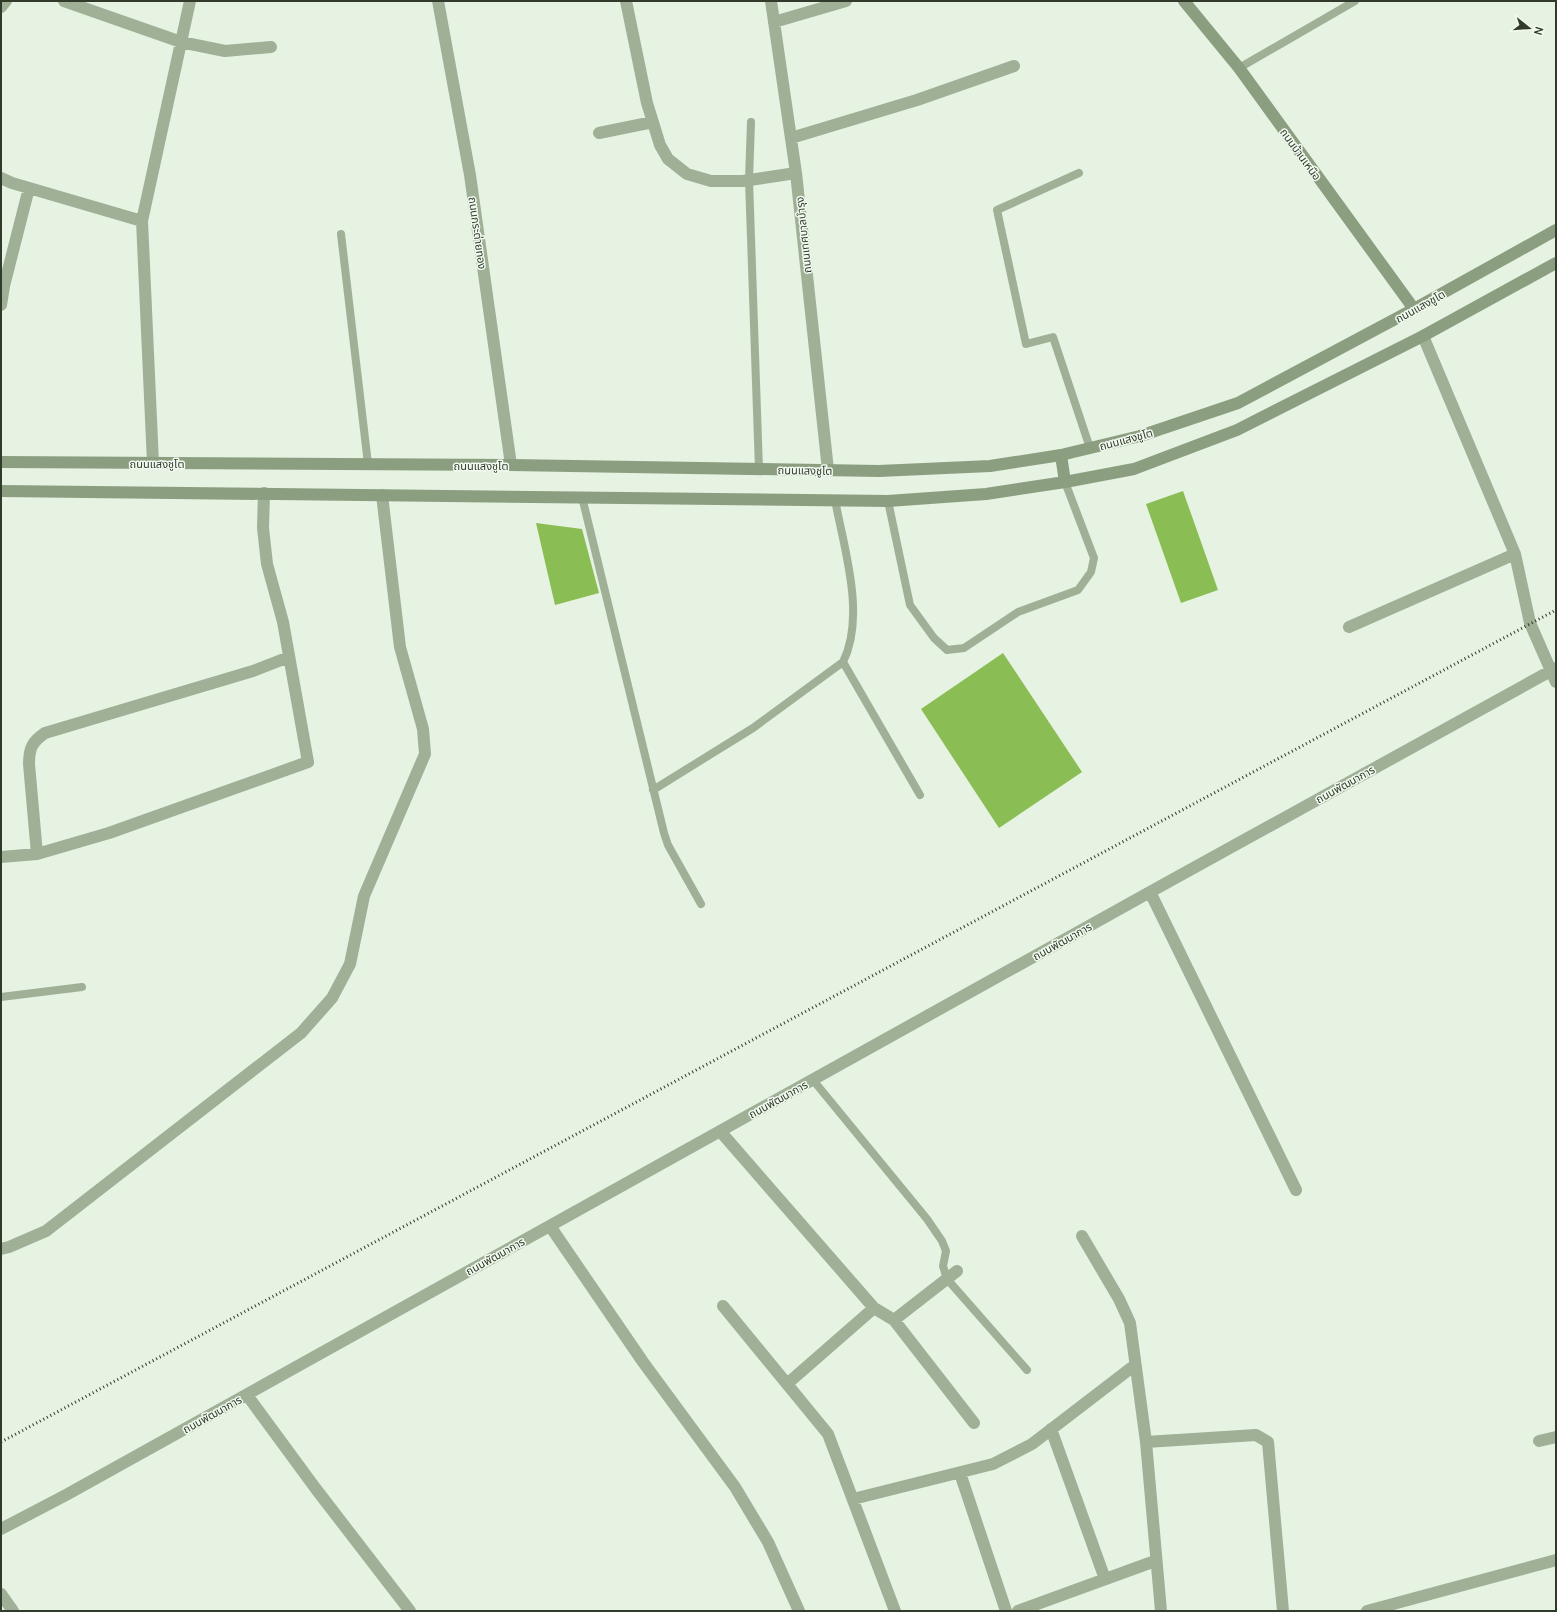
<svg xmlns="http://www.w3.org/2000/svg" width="1557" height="1612" font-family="Manrope,'Noto Sans Thai',sans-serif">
<rect width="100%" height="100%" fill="#e6f2e2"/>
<path fill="#8abe55" d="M 1183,491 L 1218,590 L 1181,603 L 1146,504 Z
M 536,523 L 582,529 L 599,593 L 555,605 Z
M 1003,653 L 1082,772 L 999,828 L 921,709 Z"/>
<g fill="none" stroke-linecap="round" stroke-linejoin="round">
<path stroke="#9fb097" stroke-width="8" d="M 1239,68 L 1355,1
M 751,122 L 749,180 L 759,469
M 1079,173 L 997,210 L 1026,344 L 1053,337 L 1090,448
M 341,234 L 368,464
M 582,497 L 664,833 L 668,845 L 701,904
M 888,501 L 910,605 L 934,638 L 947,650 L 964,648 L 1018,612 L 1078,590 L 1091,572 L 1094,558 L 1065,482
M 843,662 L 920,795
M 653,790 L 753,728 L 843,662 C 866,616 844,548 835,500
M 1,997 L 82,987
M 813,1080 L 927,1219 L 942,1241 L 946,1251 L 943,1266 L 947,1279 L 1027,1370"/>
<path stroke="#9fb097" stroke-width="12" d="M 64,1 L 181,42 L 225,51 L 271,47
M 438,1 L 470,175 L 511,465
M 626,1 L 647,103 L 660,145 L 668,159 L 687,174 L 711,181 L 743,181 L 796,173
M 771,1 L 796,173 L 828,470
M 1,7 L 6,1
M 774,22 L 846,1
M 599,133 L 653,122
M 791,138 L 917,100 L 1014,66
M 1,178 L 12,183 L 142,221
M 1,305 L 4,286 L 29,188
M 1423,336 L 1515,554 L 1530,623 L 1556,682
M 153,463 L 142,221 L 190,1
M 1349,627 L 1515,554
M 37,854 L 29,764 C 29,748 32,742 45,733 L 253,671 L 289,657
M 1,857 L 37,854 L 109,833 L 308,762 L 283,622 L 267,564 L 263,528 L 264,493
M 1150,892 L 1296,1190
M 720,1131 L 874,1308 L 894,1320 L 974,1423
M 550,1226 L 643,1362 L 735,1487 L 768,1542 L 799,1611
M 1082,1236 L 1119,1299 L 1130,1323 L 1146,1442 L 1161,1611
M 1,1249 L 9,1247 L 46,1231 L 301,1033 L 332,998 L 350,964 L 364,896 L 425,754 L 423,729 L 400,647 L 382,495
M 723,1306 L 828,1434 L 895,1611
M 894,1320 L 957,1271
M 787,1384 L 874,1308
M 247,1395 L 316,1489 L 410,1611
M 1051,1429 L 1105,1579
M 1539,1441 L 1556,1437
M 1146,1442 L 1256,1435 L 1268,1442 L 1283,1611
M 960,1473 L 1006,1611
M 853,1499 L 993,1464 L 1032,1444 L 1135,1365
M 1,1529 L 66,1495 L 1150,892 L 1556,668
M 1,1594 L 13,1611
M 1018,1611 L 1155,1561
M 1367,1611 L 1556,1560"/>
<path stroke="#8c9e80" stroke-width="12" d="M 1184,1 L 1239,68 L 1414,309
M 1061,455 L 1065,482
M 1,462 L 511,465 L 879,471 L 990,466 L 1061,455 L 1140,436 L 1238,403 L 1414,309 L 1556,230
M 1,491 L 888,501 L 986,494 L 1065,482 L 1134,469 L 1237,430 L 1423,336 L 1556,263"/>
<path stroke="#323a2c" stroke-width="3" stroke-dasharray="1 3" stroke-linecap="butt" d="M 1,1442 L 1556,610"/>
</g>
<g text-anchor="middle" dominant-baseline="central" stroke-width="3" stroke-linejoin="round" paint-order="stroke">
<g font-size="11" fill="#323a2c" stroke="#f1faef">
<text transform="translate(1301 154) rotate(54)">ถนนบ้านเหนือ</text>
<text transform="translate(478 233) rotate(82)">ถนนกระต่ายทอง</text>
<text transform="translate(803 235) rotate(-96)">ถนนเทศบาลบำรุง</text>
<text transform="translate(1420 306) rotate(-29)">ถนนแสงชูโต</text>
<text transform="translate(1126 439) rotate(-15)">ถนนแสงชูโต</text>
<text x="157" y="463">ถนนแสงชูโต</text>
<text x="481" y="465">ถนนแสงชูโต</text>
<text transform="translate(805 470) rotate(1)">ถนนแสงชูโต</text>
<text transform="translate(1345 784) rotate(-29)">ถนนพัฒนาการ</text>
<text transform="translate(1062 941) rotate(-29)">ถนนพัฒนาการ</text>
<text transform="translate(778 1099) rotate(-29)">ถนนพัฒนาการ</text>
<text transform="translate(495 1256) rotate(-29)">ถนนพัฒนาการ</text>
<text transform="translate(212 1414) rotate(-29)">ถนนพัฒนาการ</text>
</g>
</g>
<rect width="1557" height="1612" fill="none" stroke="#323a2c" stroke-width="4"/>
<g transform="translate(1529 28) rotate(107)" stroke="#f1faef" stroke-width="3" paint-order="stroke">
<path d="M0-3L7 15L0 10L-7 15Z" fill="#323a2c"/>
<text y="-6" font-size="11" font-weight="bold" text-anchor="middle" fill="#323a2c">N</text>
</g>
</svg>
